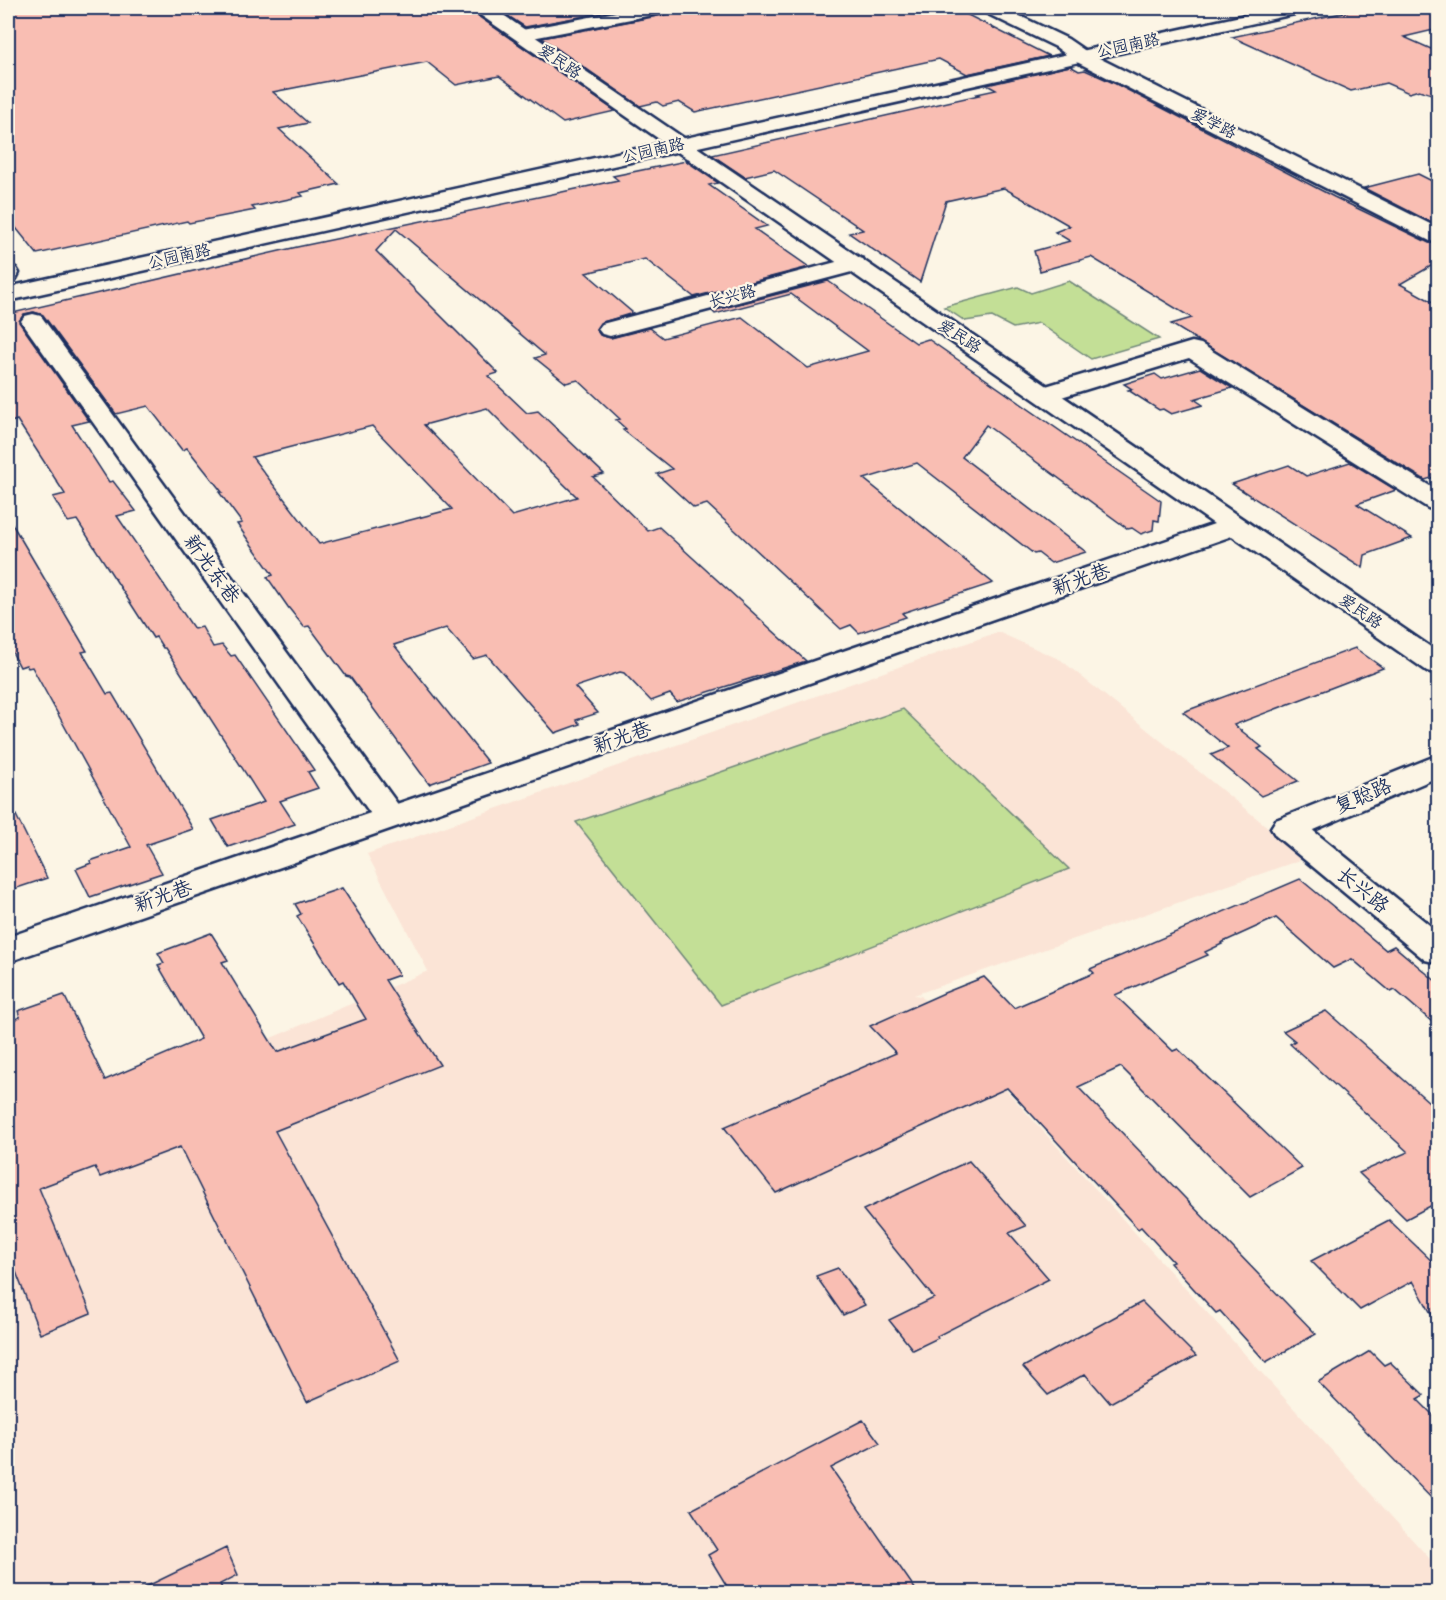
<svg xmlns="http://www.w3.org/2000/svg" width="1446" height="1600" font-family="Sriracha,'LXGW WenKai TC',sans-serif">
<rect width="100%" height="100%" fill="#fcf5e5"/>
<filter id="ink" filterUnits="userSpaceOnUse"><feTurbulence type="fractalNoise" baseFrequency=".0167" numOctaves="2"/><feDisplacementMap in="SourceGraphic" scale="12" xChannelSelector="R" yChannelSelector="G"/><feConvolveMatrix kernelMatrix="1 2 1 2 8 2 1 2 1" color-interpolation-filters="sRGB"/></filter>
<g filter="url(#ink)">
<path fill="#fbe4d6" d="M 998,632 L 1061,660 L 1306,858 L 914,995 L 921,996 L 1438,1568 L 1438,1592 L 8,1592 L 8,1139 L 224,1058 L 428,971 L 367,854 Z"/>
<path fill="#c3df96" stroke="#6f877a" stroke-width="1.5" d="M 1069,281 L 1159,339 L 1091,359 L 1039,323 L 1013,328 L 992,317 L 965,321 L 944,307 L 1018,287 L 1031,293 Z
M 903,709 L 1069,869 L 721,1005 L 576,822 Z"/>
<path fill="#f9beb3" stroke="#1b2f5e" stroke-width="1.5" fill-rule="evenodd" d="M 8,8 L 162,8 L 162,12 L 186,8 L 472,8 L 475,14 L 615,111 L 563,123 L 499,76 L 456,85 L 427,62 L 273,92 L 308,123 L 279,129 L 339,184 L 300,193 L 303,196 L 252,207 L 255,210 L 189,223 L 187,221 L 37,254 L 8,218 Z
M 496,8 L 628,8 L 525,27 Z
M 673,8 L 954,8 L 1049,56 L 967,74 L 939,59 L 695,112 L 679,102 L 663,106 L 657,102 L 640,106 L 542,38 L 668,14 Z
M 1364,8 L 1438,8 L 1438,29 L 1404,37 L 1438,52 L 1438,96 L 1419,90 L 1409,93 L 1386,83 L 1351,91 L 1232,37 Z
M 1070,66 L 1079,71 L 1085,70 L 1116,84 L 1334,197 L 1429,243 L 1438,244 L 1438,262 L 1400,284 L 1438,305 L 1438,476 L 1425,480 L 1171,324 L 1192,318 L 1091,257 L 1040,271 L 1034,251 L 1070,241 L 1055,232 L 1070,226 L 1004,188 L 946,201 L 920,282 L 849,233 L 863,230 L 774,170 L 745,177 L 712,155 L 979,95 L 977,94 L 996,90 L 987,85 Z
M 686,161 L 718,183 L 709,185 L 767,226 L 755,229 L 809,267 L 694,297 L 645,259 L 586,273 L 633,313 L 600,323 L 596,329 L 600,335 L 611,338 L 650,328 L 663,338 L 742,317 L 808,368 L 868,351 L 791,294 L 715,314 L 712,311 L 828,281 L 916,343 L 928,339 L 1161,501 L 1159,521 L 1154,520 L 1153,530 L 1141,534 L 1132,528 L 1128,529 L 986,425 L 962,457 L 1086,552 L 1051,563 L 1038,553 L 1034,554 L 917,463 L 864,479 L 993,583 L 902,613 L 906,617 L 859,633 L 851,625 L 841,629 L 707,504 L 694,508 L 657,474 L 672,469 L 623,430 L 626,429 L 616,420 L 620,419 L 578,380 L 566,383 L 535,358 L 545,355 L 396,229 L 376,251 L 498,373 L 488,376 L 527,413 L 538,411 L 604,474 L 593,477 L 648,531 L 659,527 L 806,661 L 677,702 L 670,694 L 651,701 L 624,673 L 620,672 L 575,687 L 598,713 L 576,720 L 580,724 L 555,733 L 487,655 L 473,659 L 446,628 L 394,645 L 488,763 L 429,784 L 350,677 L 346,676 L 309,626 L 304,627 L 288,607 L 267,577 L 273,575 L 246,537 L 237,524 L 242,523 L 219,492 L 222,492 L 187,448 L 182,450 L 148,406 L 116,414 L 43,315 L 34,312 L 24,314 L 19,322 L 89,421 L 72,425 L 109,482 L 113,481 L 136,511 L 117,516 L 194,629 L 202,627 L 213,647 L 222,645 L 231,656 L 235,655 L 314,770 L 308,772 L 318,788 L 280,801 L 295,824 L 228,847 L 212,820 L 264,802 L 165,648 L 163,648 L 156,637 L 153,638 L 77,520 L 68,522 L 53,497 L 65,494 L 17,420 L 8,423 L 8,314 L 297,247 L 562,192 L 618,180 L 613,176 ZM 487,408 L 535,456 L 577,497 L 512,516 L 424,425 ZM 372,426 L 452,509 L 319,544 L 252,457 Z
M 1418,174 L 1438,184 L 1438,226 L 1364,188 Z
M 1200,368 L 1232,388 L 1194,399 L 1203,405 L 1171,414 L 1163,409 L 1159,410 L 1128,390 L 1132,389 L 1124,384 L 1155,374 L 1162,379 Z
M 1350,462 L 1396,490 L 1357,504 L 1412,538 L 1365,555 L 1363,568 L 1232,484 L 1289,465 L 1306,476 Z
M 8,517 L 87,651 L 82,652 L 107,694 L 112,693 L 193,829 L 146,845 L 162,873 L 90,897 L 76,869 L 91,863 L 90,861 L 131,847 L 32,667 L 28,668 L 26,665 L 20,667 L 8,644 Z
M 1355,648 L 1383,668 L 1234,725 L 1262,747 L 1258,749 L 1298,781 L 1261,796 L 1211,755 L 1228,748 L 1183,712 Z
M 8,799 L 47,878 L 8,891 Z
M 1300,879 L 1386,950 L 1394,946 L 1438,983 L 1438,1027 L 1395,990 L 1391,992 L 1352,959 L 1333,968 L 1276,918 L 1221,943 L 1222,944 L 1205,952 L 1208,955 L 1115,995 L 1173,1051 L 1178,1049 L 1302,1168 L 1250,1197 L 1121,1067 L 1078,1087 L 1316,1334 L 1266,1362 L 1220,1311 L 1216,1313 L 1170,1263 L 1173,1262 L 1141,1227 L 1138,1229 L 1007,1088 L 776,1193 L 724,1127 L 896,1053 L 870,1026 L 944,993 L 984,977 L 1014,1008 L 1094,973 L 1090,969 Z
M 342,888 L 399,975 L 385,980 L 440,1065 L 275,1131 L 400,1361 L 307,1402 L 180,1147 L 100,1177 L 95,1167 L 39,1188 L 91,1313 L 40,1334 L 8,1251 L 8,1022 L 20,1017 L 18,1011 L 64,995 L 105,1080 L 201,1039 L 158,965 L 164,963 L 158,953 L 211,933 L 228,960 L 222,962 L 277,1052 L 366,1019 L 343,981 L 339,983 L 297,916 L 301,914 L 295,904 Z
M 1326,1011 L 1438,1110 L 1438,1202 L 1406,1219 L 1359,1173 L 1408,1152 L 1290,1044 L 1295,1041 L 1283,1031 Z
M 969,1161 L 1026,1226 L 1009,1233 L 1049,1279 L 937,1336 L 938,1338 L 913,1350 L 889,1320 L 934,1298 L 863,1210 Z
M 1389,1220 L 1438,1267 L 1438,1326 L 1413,1281 L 1360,1310 L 1311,1261 Z
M 838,1268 L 865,1305 L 843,1315 L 816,1276 Z
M 1142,1302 L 1196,1356 L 1110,1403 L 1085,1374 L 1048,1395 L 1023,1367 Z
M 1370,1351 L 1384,1365 L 1390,1362 L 1424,1395 L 1417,1399 L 1438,1420 L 1438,1505 L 1318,1382 Z
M 863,1420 L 880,1443 L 831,1468 L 918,1593 L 731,1593 L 708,1555 L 717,1550 L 691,1510 Z
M 226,1548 L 238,1575 L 220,1584 L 224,1593 L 133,1593 Z"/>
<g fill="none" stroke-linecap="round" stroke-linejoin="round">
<g stroke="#1b2f5e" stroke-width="5">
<path id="minor" d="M 637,8 L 671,8 L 668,12 L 662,13 L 522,40 L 516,39 L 513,35 L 516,31 L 522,30 Z
M 855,257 L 863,259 L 866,264 L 863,269 L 610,336 L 602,334 L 598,329 L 602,324 Z
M 8,266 L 16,268 L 19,273 L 16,279 L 8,281 Z
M 33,314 L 41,316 L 402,810 L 407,817 L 402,824 L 390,828 L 378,824 L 21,321 L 25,316 Z
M 1192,342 L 1201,344 L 1438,491 L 1438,510 L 1428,508 L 1189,358 L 1045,402 L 1036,399 L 1032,394 L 1036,389 Z
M 1438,755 L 1438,777 L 1300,836 L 1288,839 L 1276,836 L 1271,828 L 1276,820 Z"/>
</g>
<g stroke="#1b2f5e" stroke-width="5">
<path id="tertiary" d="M 474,8 L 493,8 L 1438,652 L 1438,674 L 1427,671 L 1232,536 L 8,962 L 8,937 L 1214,524 L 476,12 Z
M 981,8 L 1003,8 L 1068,39 L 1087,52 L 1438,228 L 1438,242 L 1430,241 L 1073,60 L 1056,47 L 984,12 Z
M 1288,817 L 1300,820 L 1438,932 L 1438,963 L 1425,960 L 1276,836 L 1271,828 L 1276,820 Z"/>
</g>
<g stroke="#1b2f5e" stroke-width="5">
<path id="secondary" d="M 1277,8 L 1308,8 L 1305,12 L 1299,13 L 8,301 L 8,287 Z"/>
</g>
<use href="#minor" fill="#fcf5e5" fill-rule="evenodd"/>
<use href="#tertiary" fill="#fcf5e5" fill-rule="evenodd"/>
<use href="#secondary" fill="#fcf5e5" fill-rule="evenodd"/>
</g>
</g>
<g text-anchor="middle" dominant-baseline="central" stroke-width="4.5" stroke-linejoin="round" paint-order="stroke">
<g font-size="16" fill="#1b2f5e" stroke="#fcf5e5">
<text transform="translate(1128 45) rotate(-12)">公园南路</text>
<text transform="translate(560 61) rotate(35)">爱民路</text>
<text transform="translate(1214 123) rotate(27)">爱学路</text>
<text transform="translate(653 150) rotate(-13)">公园南路</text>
<text transform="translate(179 256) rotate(-13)">公园南路</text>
<text transform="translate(732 296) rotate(-15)">长兴路</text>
<text transform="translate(960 336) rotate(34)">爱民路</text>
<text transform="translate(1361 611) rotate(35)">爱民路</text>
</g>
<g font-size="20" fill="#1b2f5e" stroke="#fcf5e5">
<text transform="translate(212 569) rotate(54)">新光东巷</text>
<text transform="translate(1081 579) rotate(-19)">新光巷</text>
<text transform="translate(622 737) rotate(-19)">新光巷</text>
<text transform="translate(1363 796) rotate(-23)">复聪路</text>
<text transform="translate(1363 890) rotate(39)">长兴路</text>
<text transform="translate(163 896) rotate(-19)">新光巷</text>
</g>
</g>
<rect width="1446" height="1600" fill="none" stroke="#fcf5e5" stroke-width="30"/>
<rect x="15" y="15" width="1416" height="1570" fill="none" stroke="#1b2f5e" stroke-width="2" filter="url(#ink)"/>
</svg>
